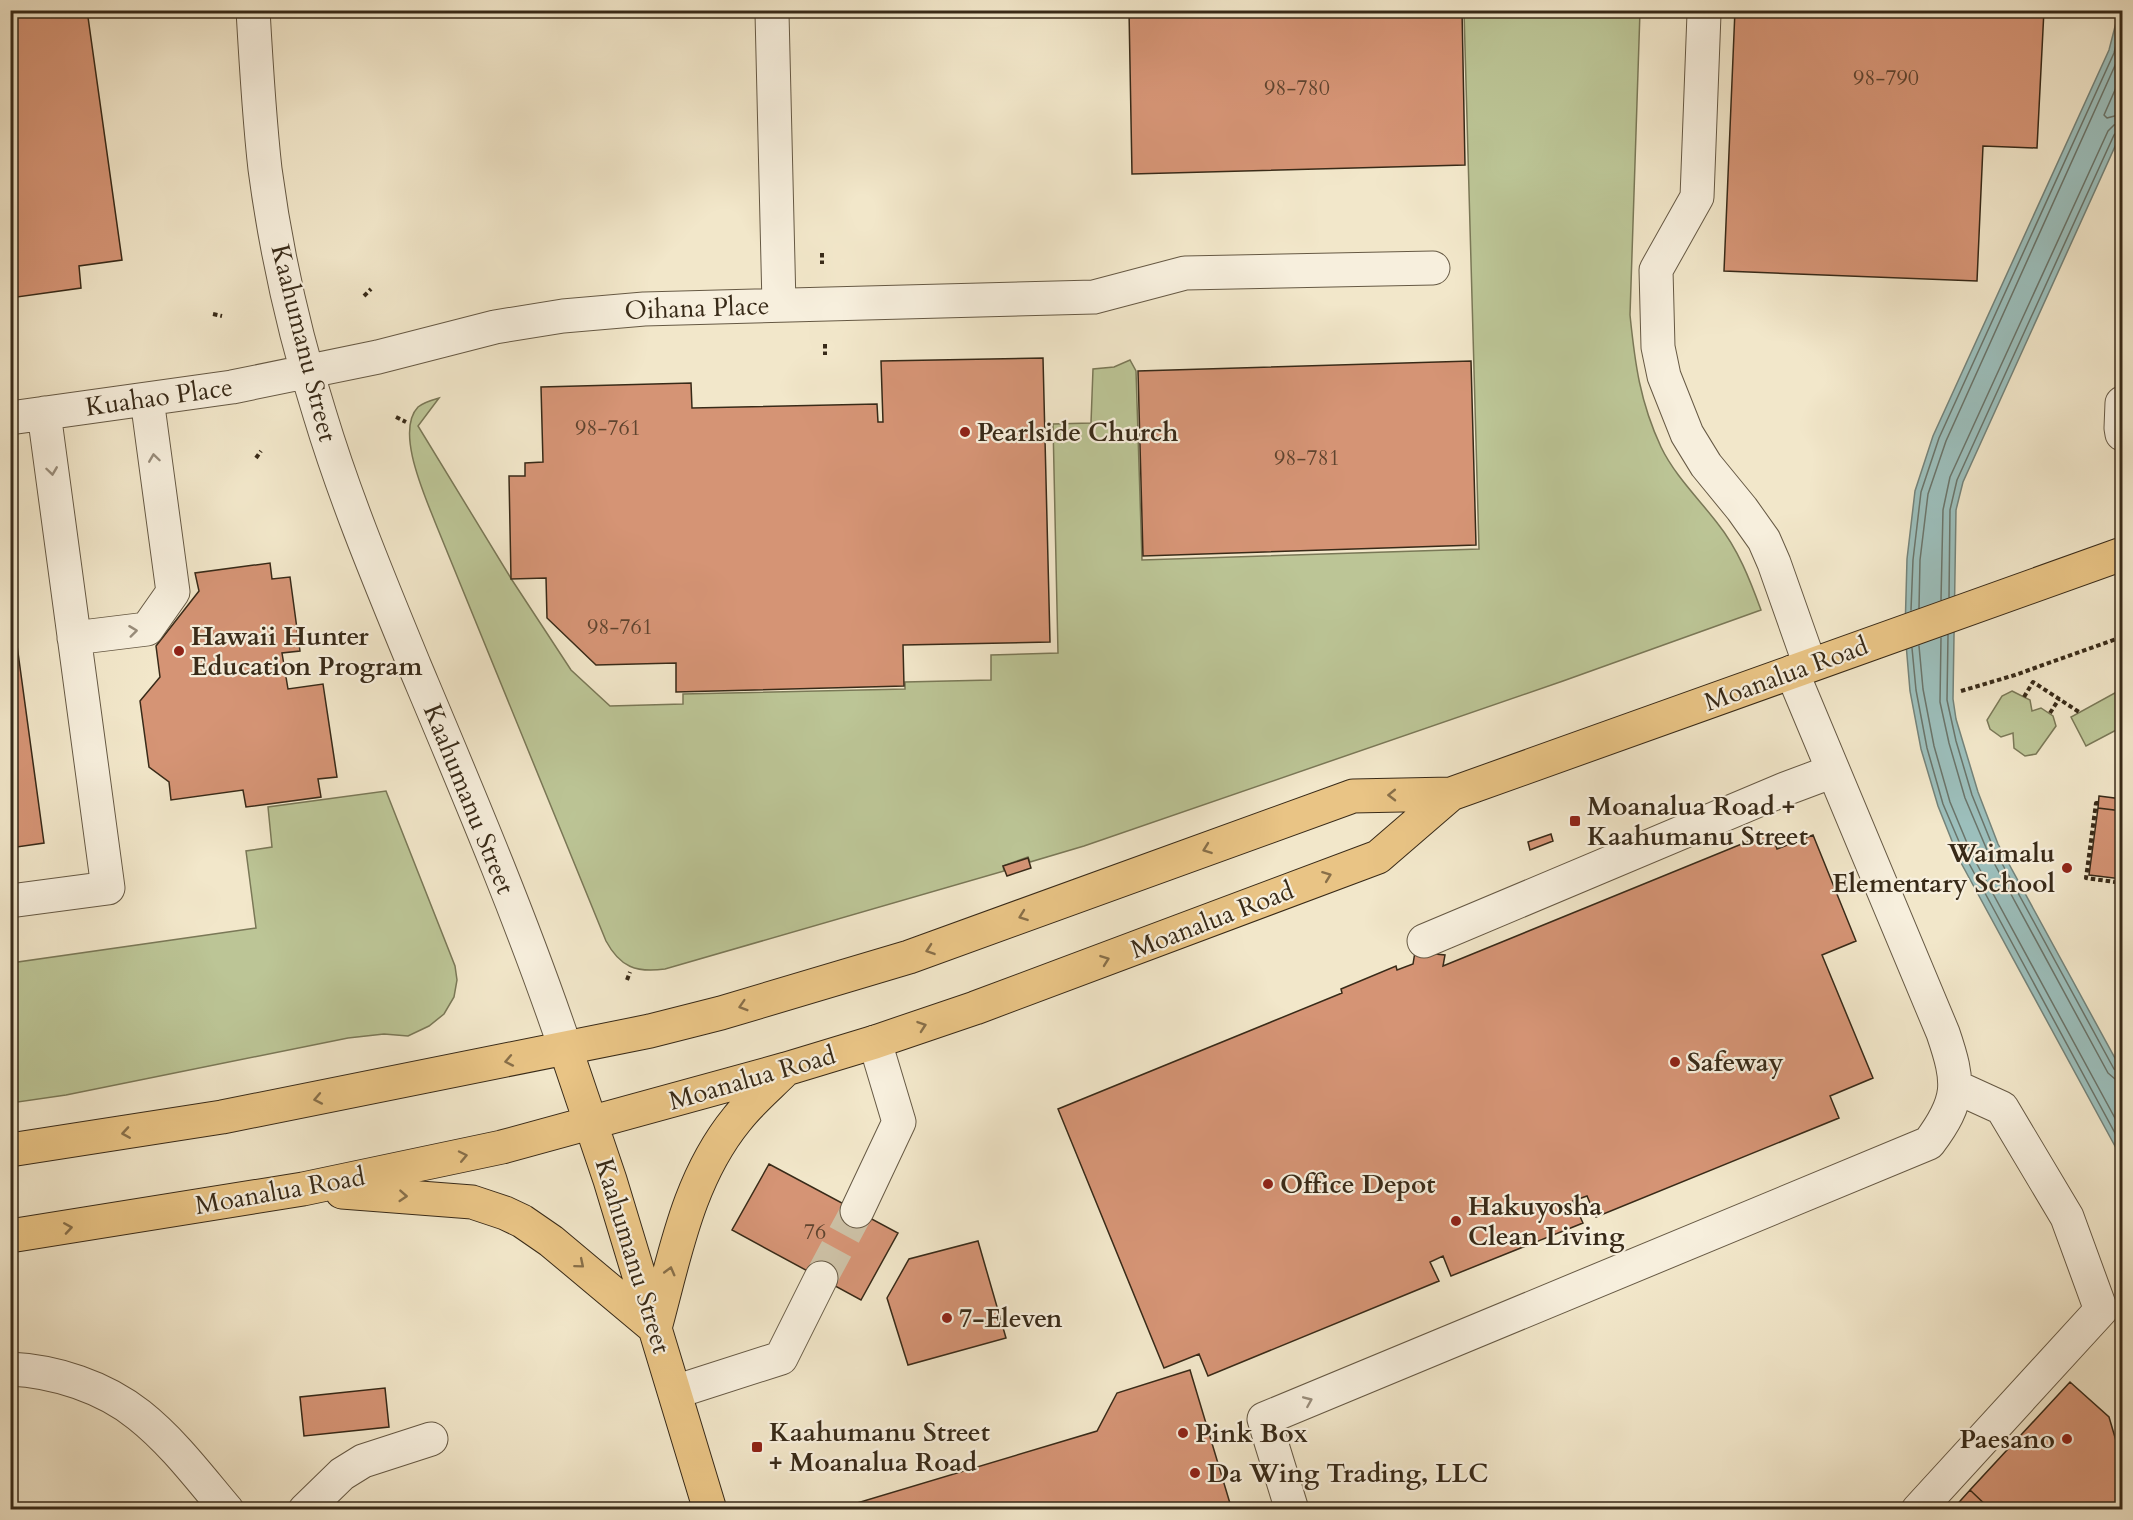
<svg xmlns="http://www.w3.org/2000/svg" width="2133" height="1520" font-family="Cardo,serif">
<rect width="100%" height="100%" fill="#f2e7ca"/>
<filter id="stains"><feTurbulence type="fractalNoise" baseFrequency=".00333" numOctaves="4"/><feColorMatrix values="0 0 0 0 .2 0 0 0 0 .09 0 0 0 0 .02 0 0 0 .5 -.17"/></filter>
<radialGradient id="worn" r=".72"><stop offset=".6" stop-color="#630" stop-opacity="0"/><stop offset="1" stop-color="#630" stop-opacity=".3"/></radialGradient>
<path fill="#bcc596" stroke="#7a7857" stroke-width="1.5" d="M 1464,11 L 1640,11 L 1630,315 C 1635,364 1640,402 1661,447 C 1675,476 1699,499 1718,524 C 1738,549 1750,580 1761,610 L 1563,681 L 1084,846 L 1030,862 L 1028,857 L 1003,866 L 1004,871 L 665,969 C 636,973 620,967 606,941 L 435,522 C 425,496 395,431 418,407 C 424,402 432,400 439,398 L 418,426 L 512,580 L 571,670 L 610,706 L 683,704 L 683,694 L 905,689 L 905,682 L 991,680 L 991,655 L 1058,653 L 1053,424 L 1091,423 L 1093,369 L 1114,367 L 1130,360 L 1136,371 L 1142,560 L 1479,549 Z
M 2122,689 L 2122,727 L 2086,746 L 2071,717 Z
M 2012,691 L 2030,700 L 2032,711 L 2041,708 L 2053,716 L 2056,726 L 2036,754 L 2025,756 L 2014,748 L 2013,733 L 2001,737 L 1990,729 L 1987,720 L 2002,696 Z
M 386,791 L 455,966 L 457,980 L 454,997 L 444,1014 L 429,1026 L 408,1036 L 384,1034 L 348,1038 L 66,1095 L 11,1103 L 11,963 L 256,928 L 246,851 L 272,847 L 268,807 Z"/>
<path fill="#9cbfbc" stroke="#74837a" stroke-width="1.5" d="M 2119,11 L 2122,11 L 2122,131 L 1963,482 L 1956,510 L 1953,699 L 1956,719 L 1978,792 L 1998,844 L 2122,1071 L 2122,1159 L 1960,861 L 1938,806 L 1921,749 L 1910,691 L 1905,632 L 1907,559 L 1915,491 L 1933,436 L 2109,50 Z"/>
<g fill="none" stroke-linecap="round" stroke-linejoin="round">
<path stroke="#6a746a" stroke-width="1.5" d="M 2122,74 L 2104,115 L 2107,118 L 2122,114
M 1949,597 L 1950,510 L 1957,480 L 2114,135 L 2117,132 L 2122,131
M 1941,600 L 1943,510 L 1950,477 L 2108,131 L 2114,125 L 2122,123
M 1919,608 L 1920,560 L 1928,494 L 1946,441 L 2122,50
M 1911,610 L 1913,560 L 1921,492 L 1939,438 L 2114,53 L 2122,21
M 1948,635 L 1947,700 L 1956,741 L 1972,795 L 1993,847 L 2114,1069 L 2122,1073
M 1941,638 L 1940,702 L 1949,743 L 1965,798 L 1987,850 L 2108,1073 L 2115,1079 L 2122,1080
M 1919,646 L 1923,689 L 1934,746 L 1950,802 L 1972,855 L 2122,1131
M 1912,648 L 1916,690 L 1927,748 L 1943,804 L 1966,858 L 2122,1146"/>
</g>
<path fill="#d59475" stroke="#382a18" stroke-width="1.5" d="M 10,10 L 87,10 L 122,260 L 79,266 L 81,288 L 10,298 Z
M 1129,10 L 1462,10 L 1465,165 L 1132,174 Z
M 1735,10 L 2044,10 L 2037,148 L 1983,146 L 1977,281 L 1724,271 Z
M 1043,358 L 1050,642 L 903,645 L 904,686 L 676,692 L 676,663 L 596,665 L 547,618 L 546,578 L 511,579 L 509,476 L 525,476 L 525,463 L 543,462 L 541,387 L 691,383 L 692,408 L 877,404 L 878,422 L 883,422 L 881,361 Z
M 1471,361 L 1476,545 L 1143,556 L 1138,371 Z
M 270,563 L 272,579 L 290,577 L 300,651 L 282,653 L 288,689 L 323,684 L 337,777 L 318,779 L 321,797 L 246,807 L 243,790 L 171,800 L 169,782 L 149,767 L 140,701 L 160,677 L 156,646 L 199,591 L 195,573 Z
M 10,594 L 44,843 L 10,848 Z
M 2099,796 L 2122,799 L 2122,811 L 2098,808 Z
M 2098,808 L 2122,811 L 2122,879 L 2089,875 Z
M 1771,832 L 1777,849 L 1813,835 L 1856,941 L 1822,955 L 1873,1078 L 1830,1096 L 1839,1118 L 1596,1217 L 1587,1196 L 1573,1201 L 1583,1223 L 1451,1276 L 1443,1256 L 1430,1262 L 1439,1281 L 1208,1376 L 1199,1354 L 1164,1368 L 1058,1109 L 1342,993 L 1341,989 L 1396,966 L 1397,970 L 1413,964 L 1415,952 L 1445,955 L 1443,966 Z
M 1551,834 L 1553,841 L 1530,850 L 1528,842 Z
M 1028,858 L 1031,868 L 1007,876 L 1003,866 Z
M 769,1164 L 898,1233 L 861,1300 L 732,1230 Z
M 978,1241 L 1006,1338 L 908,1365 L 887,1298 L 909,1259 Z
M 1190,1370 L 1232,1510 L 848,1510 L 847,1506 L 1097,1431 L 1117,1393 Z
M 2070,1382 L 2109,1417 L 2122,1461 L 2122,1510 L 1991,1510 L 1970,1490 Z
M 385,1388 L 389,1427 L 304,1436 L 300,1397 Z
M 1970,1490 L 1991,1510 L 1952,1510 Z"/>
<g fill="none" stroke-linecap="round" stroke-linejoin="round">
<path stroke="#cdc1a6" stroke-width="33" stroke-dasharray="33 16" stroke-linecap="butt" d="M 821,1278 L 857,1211"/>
<g stroke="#665944" stroke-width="35">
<path id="minor" d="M 253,10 C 256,63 259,116 265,169 C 276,252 295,336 320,415 C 346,501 381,584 415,667 C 468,793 522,920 566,1050
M 772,13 L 779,305
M 1704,14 L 1697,197 L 1656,270 L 1658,347 L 1664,376 L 1687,434 L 1706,465 L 1742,509 L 1764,540 L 1774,563 L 1810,665
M 2122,403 L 2121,428 L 2122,434
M 10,418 L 232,387 L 378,357 L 495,327 L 563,316 L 644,309 L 1094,297 L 1185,273 L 1433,268
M 74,638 L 147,629 L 173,592 L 147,399
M 10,901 L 108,888 L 44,413
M 1424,941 L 1785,789 L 1833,771
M 857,1211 L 899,1122 L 875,1042
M 10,1369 C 55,1371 104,1387 139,1415 C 173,1442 199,1477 227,1510
M 675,1392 L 781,1358 L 821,1278
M 305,1510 L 342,1474 L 363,1461 L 431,1439
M 1292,1510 L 1264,1419 L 1929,1143 C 1961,1100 1960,1083 1943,1033 L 1792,672
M 1918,1510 L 2101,1310 L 2067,1217 L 2002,1108 L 1956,1087"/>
</g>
<g stroke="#382a18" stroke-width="35">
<path id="major" d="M 566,1050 L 610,1180 L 710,1510
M 10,1150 L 222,1117 L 650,1031 L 721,1013 L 909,957 L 1353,796 L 1451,794 L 2122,554
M 342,1192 L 472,1202 L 505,1213 L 522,1221 L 551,1241 L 655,1328
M 10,1236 L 303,1189 L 502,1147 L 786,1069 L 875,1042 L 975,1008 L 1378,857 L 1451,794
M 655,1328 C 675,1255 688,1179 737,1119 C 751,1101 769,1086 785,1070"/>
</g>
<path stroke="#382a18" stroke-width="4" stroke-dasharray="4.5 3" stroke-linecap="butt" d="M 822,253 L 822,264
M 364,296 L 371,289
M 213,314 L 222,316
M 825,344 L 825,355
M 396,417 L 406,422
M 256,458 L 261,451
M 1961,691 L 2015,675 L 2122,637
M 2024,697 L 2033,682 L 2079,712
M 2050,713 L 2059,699
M 2098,803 L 2096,803 L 2086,878 L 2122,883
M 627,980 L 630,972"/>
<use href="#minor" stroke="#f7efdd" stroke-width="33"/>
<use href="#major" stroke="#e9c485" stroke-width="33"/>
</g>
<defs><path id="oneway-chevron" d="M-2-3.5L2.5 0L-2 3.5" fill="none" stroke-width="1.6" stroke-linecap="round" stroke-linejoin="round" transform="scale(1.5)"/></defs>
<g stroke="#988c7a">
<use href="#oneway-chevron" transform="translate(154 458) rotate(-98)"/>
<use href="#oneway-chevron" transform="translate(52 471) rotate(82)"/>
<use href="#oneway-chevron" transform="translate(133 631) rotate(-7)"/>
<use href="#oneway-chevron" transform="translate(1308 1401) rotate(-23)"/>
</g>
<g stroke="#886f49">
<use href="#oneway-chevron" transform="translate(1392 795) rotate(179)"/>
<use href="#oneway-chevron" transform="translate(1207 849) rotate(160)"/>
<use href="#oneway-chevron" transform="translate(1327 876) rotate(-21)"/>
<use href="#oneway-chevron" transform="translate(1023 916) rotate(160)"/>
<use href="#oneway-chevron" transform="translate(930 950) rotate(161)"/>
<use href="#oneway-chevron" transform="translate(1105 960) rotate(-20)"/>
<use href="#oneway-chevron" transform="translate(743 1006) rotate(163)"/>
<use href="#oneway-chevron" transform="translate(922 1026) rotate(-19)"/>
<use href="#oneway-chevron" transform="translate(509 1061) rotate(169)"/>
<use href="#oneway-chevron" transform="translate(318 1099) rotate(169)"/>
<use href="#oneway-chevron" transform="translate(126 1133) rotate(171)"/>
<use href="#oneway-chevron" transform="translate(463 1156) rotate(-12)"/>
<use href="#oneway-chevron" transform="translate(403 1196) rotate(4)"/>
<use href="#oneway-chevron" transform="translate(68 1228) rotate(-9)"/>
<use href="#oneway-chevron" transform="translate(580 1264) rotate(40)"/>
<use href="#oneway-chevron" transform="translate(670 1271) rotate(-75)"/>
</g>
<g fill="#8f2418" stroke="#f7efdd" stroke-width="2">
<circle cx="965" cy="432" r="6"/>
<circle cx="179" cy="651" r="6"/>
<rect x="1569" y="815" width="12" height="12" rx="3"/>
<circle cx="2067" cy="868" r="6"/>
<circle cx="1675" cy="1062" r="6"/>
<circle cx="1268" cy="1184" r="6"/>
<circle cx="1456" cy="1221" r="6"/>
<circle cx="947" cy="1318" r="6"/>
<circle cx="1183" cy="1433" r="6"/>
<circle cx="2067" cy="1439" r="6"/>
<rect x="751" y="1441" width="12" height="12" rx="3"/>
<circle cx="1195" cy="1473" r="6"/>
</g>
<g text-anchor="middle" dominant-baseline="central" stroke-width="4.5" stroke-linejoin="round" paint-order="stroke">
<g font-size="22" fill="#5f442f">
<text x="1886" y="78">98-790</text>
<text x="1297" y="88">98-780</text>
<text x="608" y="428">98-761</text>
<text x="1307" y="458">98-781</text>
<text x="620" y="627">98-761</text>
<text x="815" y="1232">76</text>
</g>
<g font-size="26" fill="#382a18" stroke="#f7efdd">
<text transform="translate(697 308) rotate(-2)">Oihana Place</text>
<text transform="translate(304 343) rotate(76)">Kaahumanu Street</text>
<text transform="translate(159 397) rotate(-8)">Kuahao Place</text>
<text transform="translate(1786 674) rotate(-20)">Moanalua Road</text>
<text transform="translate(469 799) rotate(68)">Kaahumanu Street</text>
<text transform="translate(1212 920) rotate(-21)">Moanalua Road</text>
<text transform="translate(752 1078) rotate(-16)">Moanalua Road</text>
<text transform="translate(280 1191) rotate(-10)">Moanalua Road</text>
<text transform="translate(633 1256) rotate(73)">Kaahumanu Street</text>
</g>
<g font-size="26" font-weight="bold" fill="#382a18" stroke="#f7efdd" text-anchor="start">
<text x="977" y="432">Pearlside Church</text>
<text x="191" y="636">Hawaii Hunter<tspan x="191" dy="30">Education Program</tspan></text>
<text x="1587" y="806">Moanalua Road +<tspan x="1587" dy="30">Kaahumanu Street</tspan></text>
<text x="2055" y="853" text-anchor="end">Waimalu<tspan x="2055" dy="30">Elementary School</tspan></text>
<text x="1687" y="1062">Safeway</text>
<text x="1280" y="1184">Office Depot</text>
<text x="1468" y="1206">Hakuyosha<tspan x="1468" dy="30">Clean Living</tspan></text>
<text x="959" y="1318">7-Eleven</text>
<text x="769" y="1432">Kaahumanu Street<tspan x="769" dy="30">+ Moanalua Road</tspan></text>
<text x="1195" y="1433">Pink Box</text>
<text x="2055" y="1439" text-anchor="end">Paesano</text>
<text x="1207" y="1473">Da Wing Trading, LLC</text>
</g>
</g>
<rect width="2133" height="1520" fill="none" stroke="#f2e7ca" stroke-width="36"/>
<rect x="12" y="12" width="2109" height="1496" fill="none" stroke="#382a18" stroke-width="3"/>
<rect x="18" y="18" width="2097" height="1484" fill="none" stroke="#382a18" stroke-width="1.5"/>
<rect width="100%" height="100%" filter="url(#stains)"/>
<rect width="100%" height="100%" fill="url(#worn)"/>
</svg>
